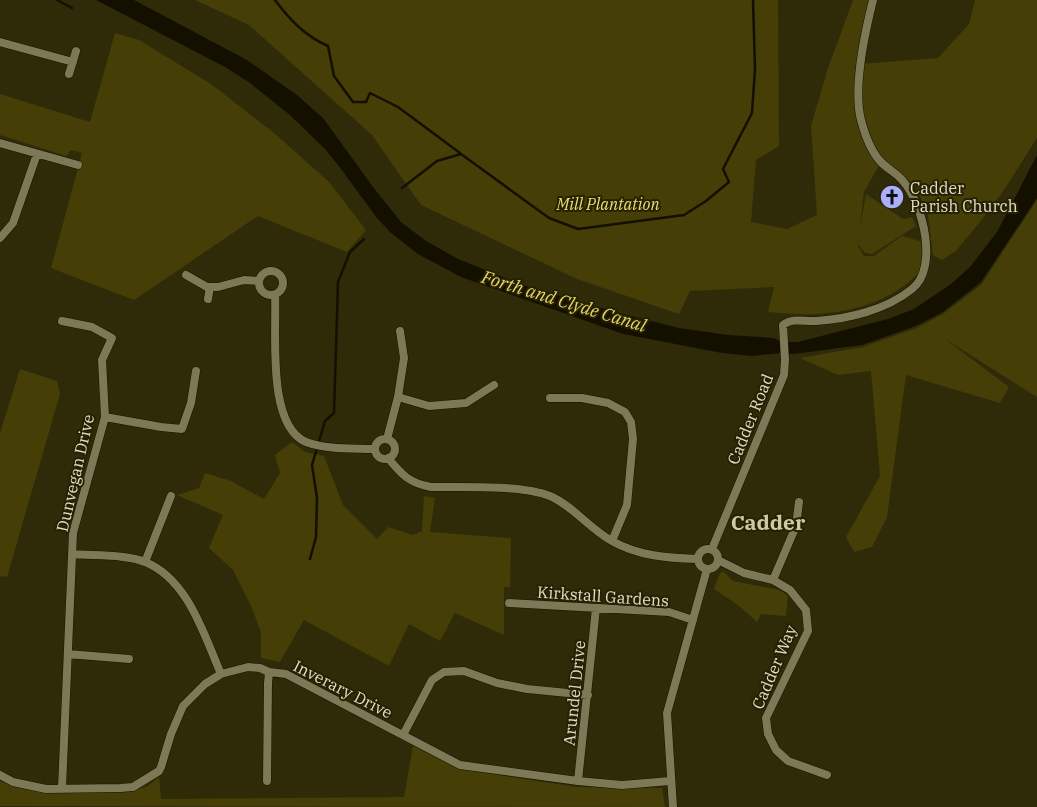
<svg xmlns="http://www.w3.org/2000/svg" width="1037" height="807" font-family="'IBM Plex Serif',serif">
<rect width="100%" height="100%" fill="#2f2b09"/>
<path fill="#453e07" d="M 195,0 L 778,0 L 779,146 L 756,160 L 751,222 L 787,229 L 817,215 L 811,126 L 827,71 L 853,0 L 873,0 L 860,64 L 938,58 L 969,24 L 975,0 L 1037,0 L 1037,138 L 1006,187 L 980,222 L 956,251 L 942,260 L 933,255 L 928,216 L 916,186 L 881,162 L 864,192 L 860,228 L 866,194 L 903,219 L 912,217 L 916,226 L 872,254 L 865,253 L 858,244 L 858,246 L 864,256 L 874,256 L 902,236 L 923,242 L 925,265 C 899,299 856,312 815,314 C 800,315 783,313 768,312 L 774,287 L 690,291 L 679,314 L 577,279 L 421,205 L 372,135 L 249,25 Z
M 115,33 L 139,40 L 211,84 L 274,133 L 329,182 L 366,230 L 347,252 L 258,216 L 134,300 L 51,268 L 82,153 L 71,150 L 66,156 L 0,135 L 0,94 L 90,122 Z
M 1037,200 L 1037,397 L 945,339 L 1009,387 L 1000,403 L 906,375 L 887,517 L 872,547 L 854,552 L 846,537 L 880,476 L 871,371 L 838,375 L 800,358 L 863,347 L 917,328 L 943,314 L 981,285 Z
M 20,369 L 57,381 L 60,394 L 7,577 L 0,576 L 0,433 Z
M 292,442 L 305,452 L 324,456 L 343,505 L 377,539 L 388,527 L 413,535 L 422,531 L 424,496 L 435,498 L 430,532 L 511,538 L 510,587 L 504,587 L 504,635 L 455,613 L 440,641 L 409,624 L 389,666 L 304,620 L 280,662 L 261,658 L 261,633 L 252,608 L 233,570 L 209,548 L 223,515 L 177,495 L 199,488 L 205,473 L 231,481 L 264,499 L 280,473 L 275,455 Z
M 723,571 L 733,581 L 780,590 L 788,596 L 786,616 L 761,614 L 757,622 L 738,605 L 714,589 L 719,575 Z
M 413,746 L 460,769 L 577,787 L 662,788 L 665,807 L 0,806 L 0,781 L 9,785 L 60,793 L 131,792 L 148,786 L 159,777 L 161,799 L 404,797 Z"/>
<path fill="#141000" d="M 96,0 L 134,0 L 247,60 L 297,95 L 323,118 L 373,187 L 401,222 L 426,241 L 458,259 L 526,286 L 619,313 L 679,328 L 728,335 L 774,338 L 781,342 L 798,342 L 888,319 L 914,309 L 951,284 L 970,267 L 997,232 L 1037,155 L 1037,198 L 981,282 L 943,312 L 916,326 L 862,345 L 794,354 L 781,353 L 752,356 L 722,353 L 623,334 L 461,277 L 418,254 L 391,233 L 377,218 L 341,169 L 326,150 L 290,115 L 250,83 L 225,67 Z"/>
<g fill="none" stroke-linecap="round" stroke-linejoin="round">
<path stroke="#141000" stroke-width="2.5" d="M 57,0 L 72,8
M 275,0 C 290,20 305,36 328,46 L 334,76 L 353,102 L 366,102 L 370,93 L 398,107 L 460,153
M 402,188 L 437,161 L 461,154 L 549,218 L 578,229 L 684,215 L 706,201 L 729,182 L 723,169 L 752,113 L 755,69 L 753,0
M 310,559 L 316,537 L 317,498 L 312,465 L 325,421 L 334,413 L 338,282 L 350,252 L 364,239"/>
<g stroke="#171300" stroke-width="9">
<path id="minor" d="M 0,42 L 73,62
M 69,74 L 76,51
M 0,143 L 78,165
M 0,238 L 13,223 L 37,154
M259 283a12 12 0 1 1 24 0a12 12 0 1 1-24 0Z
M 186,275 L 207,287 L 218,287 L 244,280 L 258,281
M 275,295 C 277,330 266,425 306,442 C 327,450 353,448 375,449
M 208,299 L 210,287
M 398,397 L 429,406 L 466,403 L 494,385
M 550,398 L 582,398 L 608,403 L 625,412 L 631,422 L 633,439 L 627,505 L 612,541
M 105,417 L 161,427 L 182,429 L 191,403 L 196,371
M 387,439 L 398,397 L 404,358 L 400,331
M375 449a10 10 0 1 1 20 0a10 10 0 1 1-20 0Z
M 388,458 C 402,475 409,483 431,487 C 462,487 523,485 550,496 C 573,506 590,529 612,541 C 638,556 668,558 697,559
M698 559a10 10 0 1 1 20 0a10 10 0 1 1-20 0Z
M 712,549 L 784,375 L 785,360 L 783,325 C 793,317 804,322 816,321 C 848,319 886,310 912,289 C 939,268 923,204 903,181 C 897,173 887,169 880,161 C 870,150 865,135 861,120 C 853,89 865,32 873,0
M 72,554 C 92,556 127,554 145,562 C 188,579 204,635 221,674
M 718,560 L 744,573 L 773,580 L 790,590 L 806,610 L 808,631 L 766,718 L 768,734 L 776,750 L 788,761 L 827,775
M 145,562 L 171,496
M 773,580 L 796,526 L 799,502
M 509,603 L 669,612 L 693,620
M 68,654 L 129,659
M 403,735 L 432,680 L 444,672 L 464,671 L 497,683 L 527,689 L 588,695
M 0,775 L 13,782 L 46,789 L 120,788 L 133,787 L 159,771 L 161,767 L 171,734 L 183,706 L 205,684 L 221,674 L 248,667 L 260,668 L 269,672 L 286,674 L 460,765 L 578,781 L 622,785 L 670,781
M 267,781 L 268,683 L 269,672
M 578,781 L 596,608
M 62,788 L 73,533 L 105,417 L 102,360 L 112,338 L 92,327 L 62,321
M 673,807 L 667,713 L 707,569"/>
</g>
<use href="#minor" stroke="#7d7856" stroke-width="8"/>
</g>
<defs>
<g id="church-disc" transform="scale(1.25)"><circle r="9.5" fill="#abaffb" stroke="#262101"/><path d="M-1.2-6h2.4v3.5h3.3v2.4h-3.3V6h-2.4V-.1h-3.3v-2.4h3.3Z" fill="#111"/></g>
</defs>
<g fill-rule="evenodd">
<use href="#church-disc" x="892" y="197"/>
</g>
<g text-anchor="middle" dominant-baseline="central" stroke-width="4" stroke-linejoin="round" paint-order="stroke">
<g font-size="16" fill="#e0ddcb" stroke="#262101" text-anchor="start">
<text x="910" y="188">Cadder<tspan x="910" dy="18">Parish Church</tspan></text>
</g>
<g font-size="16" font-style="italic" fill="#eedf75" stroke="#262101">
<text x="608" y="204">Mill Plantation</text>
</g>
<g font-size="16" fill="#e0ddcb" stroke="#262101">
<text transform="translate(750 419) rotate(-68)">Cadder Road</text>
<text transform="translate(75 473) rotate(-77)">Dunvegan Drive</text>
<text transform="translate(603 596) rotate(4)">Kirkstall Gardens</text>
<text transform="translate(774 667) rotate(-67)">Cadder Way</text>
<text transform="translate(343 689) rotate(27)">Inverary Drive</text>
<text transform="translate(574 693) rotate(-84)">Arundel Drive</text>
</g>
<g font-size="18" font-style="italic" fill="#e3d369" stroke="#262101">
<text transform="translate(564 301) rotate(17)">Forth and Clyde Canal</text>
</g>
<g font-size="21" font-weight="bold" fill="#cecaa5" stroke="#262101">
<text x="768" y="522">Cadder</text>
</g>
</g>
</svg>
